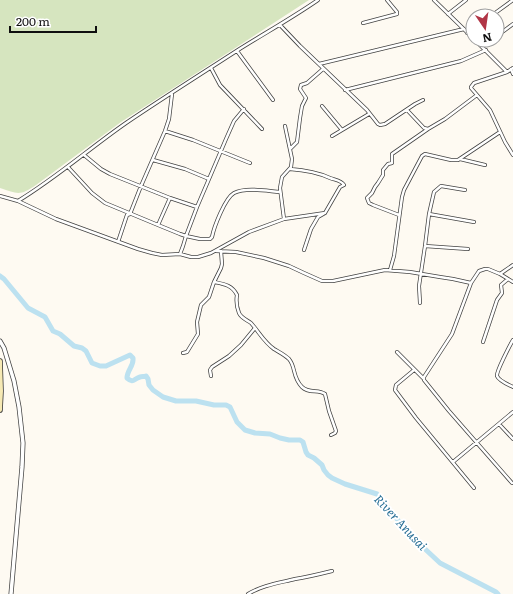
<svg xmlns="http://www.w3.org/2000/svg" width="513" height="594" font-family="Literata,serif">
<rect width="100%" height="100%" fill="#fefaf2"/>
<path fill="#d6e5bf" d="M 0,0 L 309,0 L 121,122 L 36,185 C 20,196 18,194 0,188 Z"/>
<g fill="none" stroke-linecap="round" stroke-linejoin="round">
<path stroke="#bce1f0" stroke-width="5" d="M 0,276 L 4,279 L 28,308 L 45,317 L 53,331 L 60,334 L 74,346 L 82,348 L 86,351 L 92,363 L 100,366 L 106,366 L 130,355 L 133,358 C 134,366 127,370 127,378 C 134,384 133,379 140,377 C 142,376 144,377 146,376 L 148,379 L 149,385 L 153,390 L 163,397 L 176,401 L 196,401 L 214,405 L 226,405 L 230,407 L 237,422 L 245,430 L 255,433 L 270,434 L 280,438 L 289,440 L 300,440 L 303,442 L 306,452 L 308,455 L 314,458 L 322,465 L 324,470 L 328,475 L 332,478 L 345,484 L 377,494 L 409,534 L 440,563 L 496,592 L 498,594"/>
<g stroke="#424242" stroke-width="4">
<path id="minor" d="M 434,0 L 473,38
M 448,14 L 466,0
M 491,16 L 513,0
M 363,23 L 397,14 L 397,12 L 387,0
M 280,25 L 300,46 L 367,110 L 378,124 L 380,125 L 385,124 L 415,104 L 423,100
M 467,33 L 473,29
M 497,36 L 513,24
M 475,40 L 507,72
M 482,47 L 491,40
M 237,51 L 273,100
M 319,64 L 464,29
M 211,68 L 220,85 L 262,129
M 513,68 L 507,72 L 474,83 L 471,87 L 471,88 L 490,110 L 505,142 L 513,155
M 511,69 L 513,74
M 345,90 L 461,61 L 486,50
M 322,106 L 342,130
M 244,109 L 234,121 L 226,139 L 209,179 L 197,207 L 186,236 L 200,239 L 210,239 L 212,237 C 214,227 225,198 234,193 C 246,187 267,191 280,192
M 407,110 L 424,128 L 428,129 L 445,119 L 477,95
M 165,131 L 193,140 L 250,163
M 332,136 L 369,114
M 290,149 L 297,142 L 300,118 L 302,106 L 306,98 L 300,89 L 301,85 L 307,83 L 323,69
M 84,155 L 101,169 L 110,174 L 170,198 L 197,207
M 460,159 L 485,165
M 153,160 L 185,169 L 209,179
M 68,167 L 92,193 L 105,203 L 158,225 L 180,234 L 186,236 L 183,246 L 180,254
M 290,169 C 304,170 317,172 330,178 C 335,180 341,180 344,185 L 340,187 L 325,213 L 318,217 L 311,229 L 304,250
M 0,196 L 18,201 L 56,219 L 138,249 L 152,253 L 162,255 L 180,254 L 191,257 L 198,257 L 211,253 L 249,232 L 284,219 L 325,213
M 18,201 C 56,178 90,148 126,123 C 163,98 201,74 238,50 C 265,33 292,18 318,0
M 429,214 L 474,222
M 399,215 L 373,205 L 369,203 L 367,198 L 372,193 L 375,187 L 378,183 L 383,175 L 383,170 L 388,164 L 392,163 L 392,154 L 428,129
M 284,219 L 280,188 L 282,177 L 291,167 L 292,159 L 285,126
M 158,225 L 170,198
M 118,242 L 127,215 L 130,214 L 141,186 L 165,131 L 169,119 L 172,94
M 425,246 L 468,249
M 216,251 L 236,252 L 264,258 L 289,266 L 304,273 L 322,281 L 333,281 L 385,270 L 410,272 L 440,277 L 453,279 L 471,283
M 390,270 L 394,256 L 402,197 L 404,190 L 422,156 L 425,154 L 451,160 L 458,160 L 500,132
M 500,274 L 513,265
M 214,282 C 224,284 232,285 237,295 C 236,301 237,308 239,313 C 241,318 247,320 251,323 C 259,332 264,342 274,349 C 279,352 285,355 289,359 C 296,367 292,377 302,387 C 309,394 318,389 325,394 L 329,411 L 336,431 L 335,433 L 331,435
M 420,303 L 419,286 L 425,246 L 429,214 L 434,192 L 441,186 L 465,190
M 513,340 C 510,345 496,372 497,376 C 499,381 509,385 513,387
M 483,342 L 497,300 L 502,293 L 501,285 L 508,279
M 397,352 L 424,379
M 183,353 L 187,352 L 198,334 L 197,322 L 201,305 L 209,297 L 214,282 L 221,268 L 222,264 L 221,251
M 414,370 L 396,385 L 395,390 L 416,418 L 474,488
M 211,376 L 210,370 L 212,367 L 229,356 L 241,345 L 255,328
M 499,424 L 513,439
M 453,462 L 513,412
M 512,483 L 449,411 L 424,380 L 424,377 L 452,334 L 471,283 L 479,271 L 485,269 L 488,269 L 500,274 L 513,282
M 248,594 C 263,585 279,583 295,579 C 308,577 320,574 332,571"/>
</g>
<g stroke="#424242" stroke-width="5">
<path id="tertiary" d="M 0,341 L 4,348 L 14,381 L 19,407 L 23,443 L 22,467 L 11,594"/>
</g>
<g stroke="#313131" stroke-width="5.5">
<path id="secondary" d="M 0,361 L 1,391 L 0,410"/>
</g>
<use href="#minor" stroke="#fff" stroke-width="2.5"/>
<use href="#tertiary" stroke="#fff" stroke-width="3.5"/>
<use href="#secondary" stroke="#f6e9b4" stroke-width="4"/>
</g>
<g text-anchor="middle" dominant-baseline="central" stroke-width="4" stroke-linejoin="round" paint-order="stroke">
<g font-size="12" font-style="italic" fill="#256d94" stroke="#fff">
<text transform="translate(401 522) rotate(47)">River Anusai</text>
</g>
</g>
<g transform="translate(485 28) rotate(167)"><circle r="19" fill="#ffffff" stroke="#9f9f9f"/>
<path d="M0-3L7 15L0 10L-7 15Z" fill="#b13546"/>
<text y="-6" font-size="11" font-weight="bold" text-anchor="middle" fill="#0f0f0f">N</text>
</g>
<path d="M10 26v6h86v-6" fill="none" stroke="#0f0f0f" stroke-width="2"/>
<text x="16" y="26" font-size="12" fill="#0f0f0f" stroke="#ffffff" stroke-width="3" paint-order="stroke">200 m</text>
</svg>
